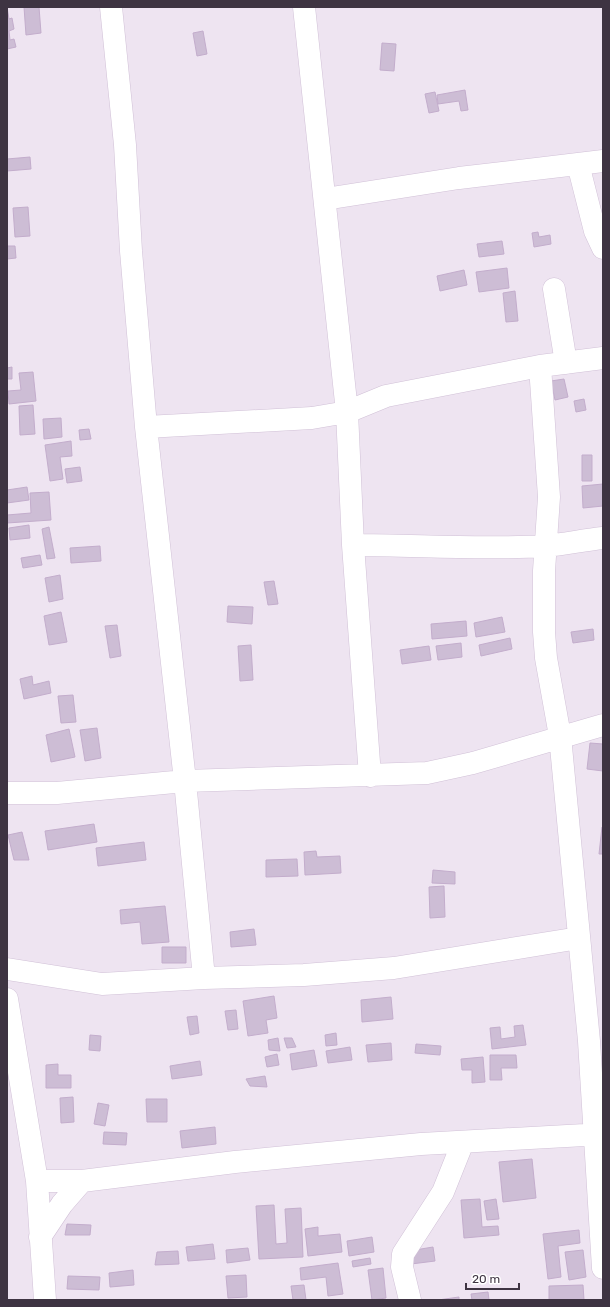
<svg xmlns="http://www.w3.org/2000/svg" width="610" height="1307" font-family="Rubik,sans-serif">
<rect width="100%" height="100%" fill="#eee4f1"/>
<path fill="#cdbdd5" stroke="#c3adcc" d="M 7,7 L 9,19 L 12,18 L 14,29 L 9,31 L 10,40 L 14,39 L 16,47 L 7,49 Z
M 24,7 L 39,7 L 41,33 L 26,35 Z
M 203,31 L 207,54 L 197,56 L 193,33 Z
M 382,43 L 396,44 L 394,71 L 380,70 Z
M 465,90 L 468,110 L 461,111 L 459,101 L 438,104 L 437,95 Z
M 435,92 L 439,111 L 429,113 L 425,94 Z
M 30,157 L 31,169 L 7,171 L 7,159 Z
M 28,207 L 30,236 L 15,237 L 13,208 Z
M 538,232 L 539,237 L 550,235 L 551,244 L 534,247 L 532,233 Z
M 502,241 L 504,254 L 479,257 L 477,244 Z
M 7,246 L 15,246 L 16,258 L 7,259 Z
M 507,268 L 509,288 L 479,292 L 476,272 Z
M 464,270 L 467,285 L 440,291 L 437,276 Z
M 515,291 L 518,321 L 506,322 L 503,293 Z
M 12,367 L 12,379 L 7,379 L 7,368 Z
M 33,372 L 36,401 L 9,404 L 8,391 L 21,390 L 19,373 Z
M 564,379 L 568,397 L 555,400 L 551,381 Z
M 584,399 L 586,410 L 576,412 L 574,401 Z
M 33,405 L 35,434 L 20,435 L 19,406 Z
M 61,418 L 62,437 L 44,439 L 43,419 Z
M 89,429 L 91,439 L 80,440 L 79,430 Z
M 71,441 L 72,456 L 60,457 L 63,479 L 50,481 L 45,445 Z
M 582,455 L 592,455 L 592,481 L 582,481 Z
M 80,467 L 82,481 L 67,483 L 65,469 Z
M 603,484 L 603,506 L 583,508 L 582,486 Z
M 27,487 L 29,500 L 7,503 L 7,490 Z
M 49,492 L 51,520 L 7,523 L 7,515 L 31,513 L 30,493 Z
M 29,525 L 30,538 L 10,540 L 9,528 Z
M 49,527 L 55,558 L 47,559 L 42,529 Z
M 100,546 L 101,561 L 71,563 L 70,548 Z
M 40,555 L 42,565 L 23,568 L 21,558 Z
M 60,575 L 63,599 L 49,602 L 45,578 Z
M 274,581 L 278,604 L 268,605 L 264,582 Z
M 228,606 L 253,607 L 252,624 L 227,622 Z
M 61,612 L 67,642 L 49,645 L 44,616 Z
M 502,617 L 505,632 L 476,637 L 474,623 Z
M 466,621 L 467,636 L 432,639 L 431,624 Z
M 117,625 L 121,656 L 110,658 L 105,626 Z
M 593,629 L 594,640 L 573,643 L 571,632 Z
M 510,638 L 512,649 L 481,656 L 479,645 Z
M 461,643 L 462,657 L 438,660 L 436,646 Z
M 251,645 L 253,680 L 240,681 L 238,646 Z
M 429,646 L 431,660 L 402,664 L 400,650 Z
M 32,676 L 33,685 L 49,681 L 51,693 L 24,699 L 20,679 Z
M 73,695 L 76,722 L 61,723 L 58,696 Z
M 97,728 L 101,758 L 85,761 L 80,730 Z
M 69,729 L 75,757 L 51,762 L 46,735 Z
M 590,743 L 603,744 L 603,771 L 587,769 Z
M 94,824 L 97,842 L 48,850 L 45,831 Z
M 602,827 L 603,827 L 603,854 L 599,854 Z
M 22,832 L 29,860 L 14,860 L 8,835 Z
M 144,842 L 146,860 L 98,866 L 96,848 Z
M 316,851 L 317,857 L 340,856 L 341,873 L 305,875 L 304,852 Z
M 297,859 L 298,876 L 266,877 L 266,860 Z
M 433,870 L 455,872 L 455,884 L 432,883 Z
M 444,886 L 445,917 L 430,918 L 429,887 Z
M 165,906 L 169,942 L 142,944 L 140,922 L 121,924 L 120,910 Z
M 254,929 L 256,945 L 231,947 L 230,932 Z
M 162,947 L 186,947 L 186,963 L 162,963 Z
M 274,996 L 277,1018 L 266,1020 L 268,1033 L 248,1036 L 243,1001 Z
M 391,997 L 393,1019 L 362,1022 L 361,1000 Z
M 236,1010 L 238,1029 L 228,1030 L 225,1011 Z
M 197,1016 L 199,1033 L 190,1035 L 187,1017 Z
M 523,1025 L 526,1045 L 492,1049 L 490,1028 L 500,1027 L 501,1039 L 515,1037 L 514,1026 Z
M 336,1033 L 337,1045 L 326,1046 L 325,1035 Z
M 90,1035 L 101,1036 L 100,1051 L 89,1050 Z
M 278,1038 L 280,1051 L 269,1050 L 268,1040 Z
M 284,1038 L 292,1038 L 296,1047 L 287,1048 Z
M 391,1043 L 392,1060 L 368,1062 L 366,1045 Z
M 416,1044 L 441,1046 L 440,1055 L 415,1053 Z
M 350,1047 L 352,1060 L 328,1063 L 326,1051 Z
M 314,1050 L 317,1066 L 292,1070 L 290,1054 Z
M 277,1054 L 279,1065 L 267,1067 L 265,1057 Z
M 490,1055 L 516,1055 L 517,1068 L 501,1068 L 502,1080 L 490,1080 Z
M 483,1057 L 485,1082 L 472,1083 L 472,1070 L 462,1070 L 461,1059 Z
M 200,1061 L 202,1075 L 172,1079 L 170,1066 Z
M 58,1064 L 58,1075 L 71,1075 L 71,1088 L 46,1088 L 46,1065 Z
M 265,1076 L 267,1087 L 250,1086 L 246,1079 Z
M 73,1097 L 74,1122 L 61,1123 L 60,1098 Z
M 146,1099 L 167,1099 L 167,1122 L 147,1122 Z
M 98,1103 L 109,1105 L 105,1126 L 94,1124 Z
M 215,1127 L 216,1144 L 182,1148 L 180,1131 Z
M 104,1132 L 127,1133 L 126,1145 L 103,1144 Z
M 532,1159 L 536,1198 L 503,1202 L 499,1162 Z
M 480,1199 L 482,1227 L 498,1226 L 499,1235 L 464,1238 L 461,1200 Z
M 496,1199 L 499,1219 L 487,1220 L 484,1201 Z
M 274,1205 L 276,1244 L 287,1243 L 285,1209 L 301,1208 L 303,1257 L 259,1259 L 256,1206 Z
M 67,1224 L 91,1225 L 90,1235 L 65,1235 Z
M 318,1227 L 318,1236 L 340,1234 L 342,1252 L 308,1256 L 305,1229 Z
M 579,1230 L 580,1243 L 558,1246 L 561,1277 L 548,1279 L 543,1234 Z
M 372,1237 L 374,1252 L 349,1256 L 347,1241 Z
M 213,1244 L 215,1259 L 188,1261 L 186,1247 Z
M 433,1247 L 435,1261 L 411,1264 L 409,1251 Z
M 248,1248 L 250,1260 L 227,1263 L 226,1250 Z
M 583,1250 L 586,1277 L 569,1280 L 565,1252 Z
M 178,1251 L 179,1264 L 155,1265 L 157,1252 Z
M 370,1258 L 371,1264 L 353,1267 L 352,1261 Z
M 338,1263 L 343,1294 L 328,1296 L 326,1277 L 301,1280 L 300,1268 Z
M 383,1268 L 386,1298 L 372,1300 L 368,1270 Z
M 133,1270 L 134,1285 L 110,1287 L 109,1273 Z
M 246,1275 L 247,1297 L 228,1298 L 226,1276 Z
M 68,1276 L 100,1277 L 99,1290 L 67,1289 Z
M 304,1285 L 306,1300 L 293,1300 L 291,1286 Z
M 583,1285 L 584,1300 L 549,1300 L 549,1286 Z
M 488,1292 L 489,1300 L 472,1300 L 471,1294 Z
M 459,1297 L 459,1300 L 438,1300 Z"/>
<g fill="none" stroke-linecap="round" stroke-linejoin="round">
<g stroke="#d1c1d7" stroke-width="23">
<path id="minor" d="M 304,7 L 347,412 L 353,545 L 370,776
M 578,164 L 595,231 L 603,248
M 325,199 L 459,178 L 603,161
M 554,289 L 566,363
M 540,366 L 549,497 L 544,571 L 544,632 L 546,658 L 560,736 L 589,1041 L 603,1268
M 146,427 L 312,418 L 347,412 L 386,396 L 540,366 L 603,358
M 353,545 C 417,545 481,550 545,546 C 565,544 584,540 603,538
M 7,793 L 57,793 L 185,781 L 146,427 L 131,251 L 125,145 L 111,7
M 7,969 L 102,984 L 204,978 L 185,781 L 427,773 L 473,763 L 603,725
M 204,978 L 304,975 L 394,968 L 579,938
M 7,999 L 37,1181 L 45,1300
M 37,1181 L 82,1181 L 235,1162 L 421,1144 L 603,1134
M 40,1237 L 62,1204 L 82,1181
M 410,1300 L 402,1267 L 403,1254 L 443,1192 L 463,1142"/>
</g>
<use href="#minor" stroke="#fff" stroke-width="22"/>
</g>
<rect width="610" height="1307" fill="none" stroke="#3e3442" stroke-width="16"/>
<path d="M466 1283v6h53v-6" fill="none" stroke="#3e3442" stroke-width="2"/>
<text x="472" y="1283" font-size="12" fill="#3e3442" stroke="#ffffff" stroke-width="3" paint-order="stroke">20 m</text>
</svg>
